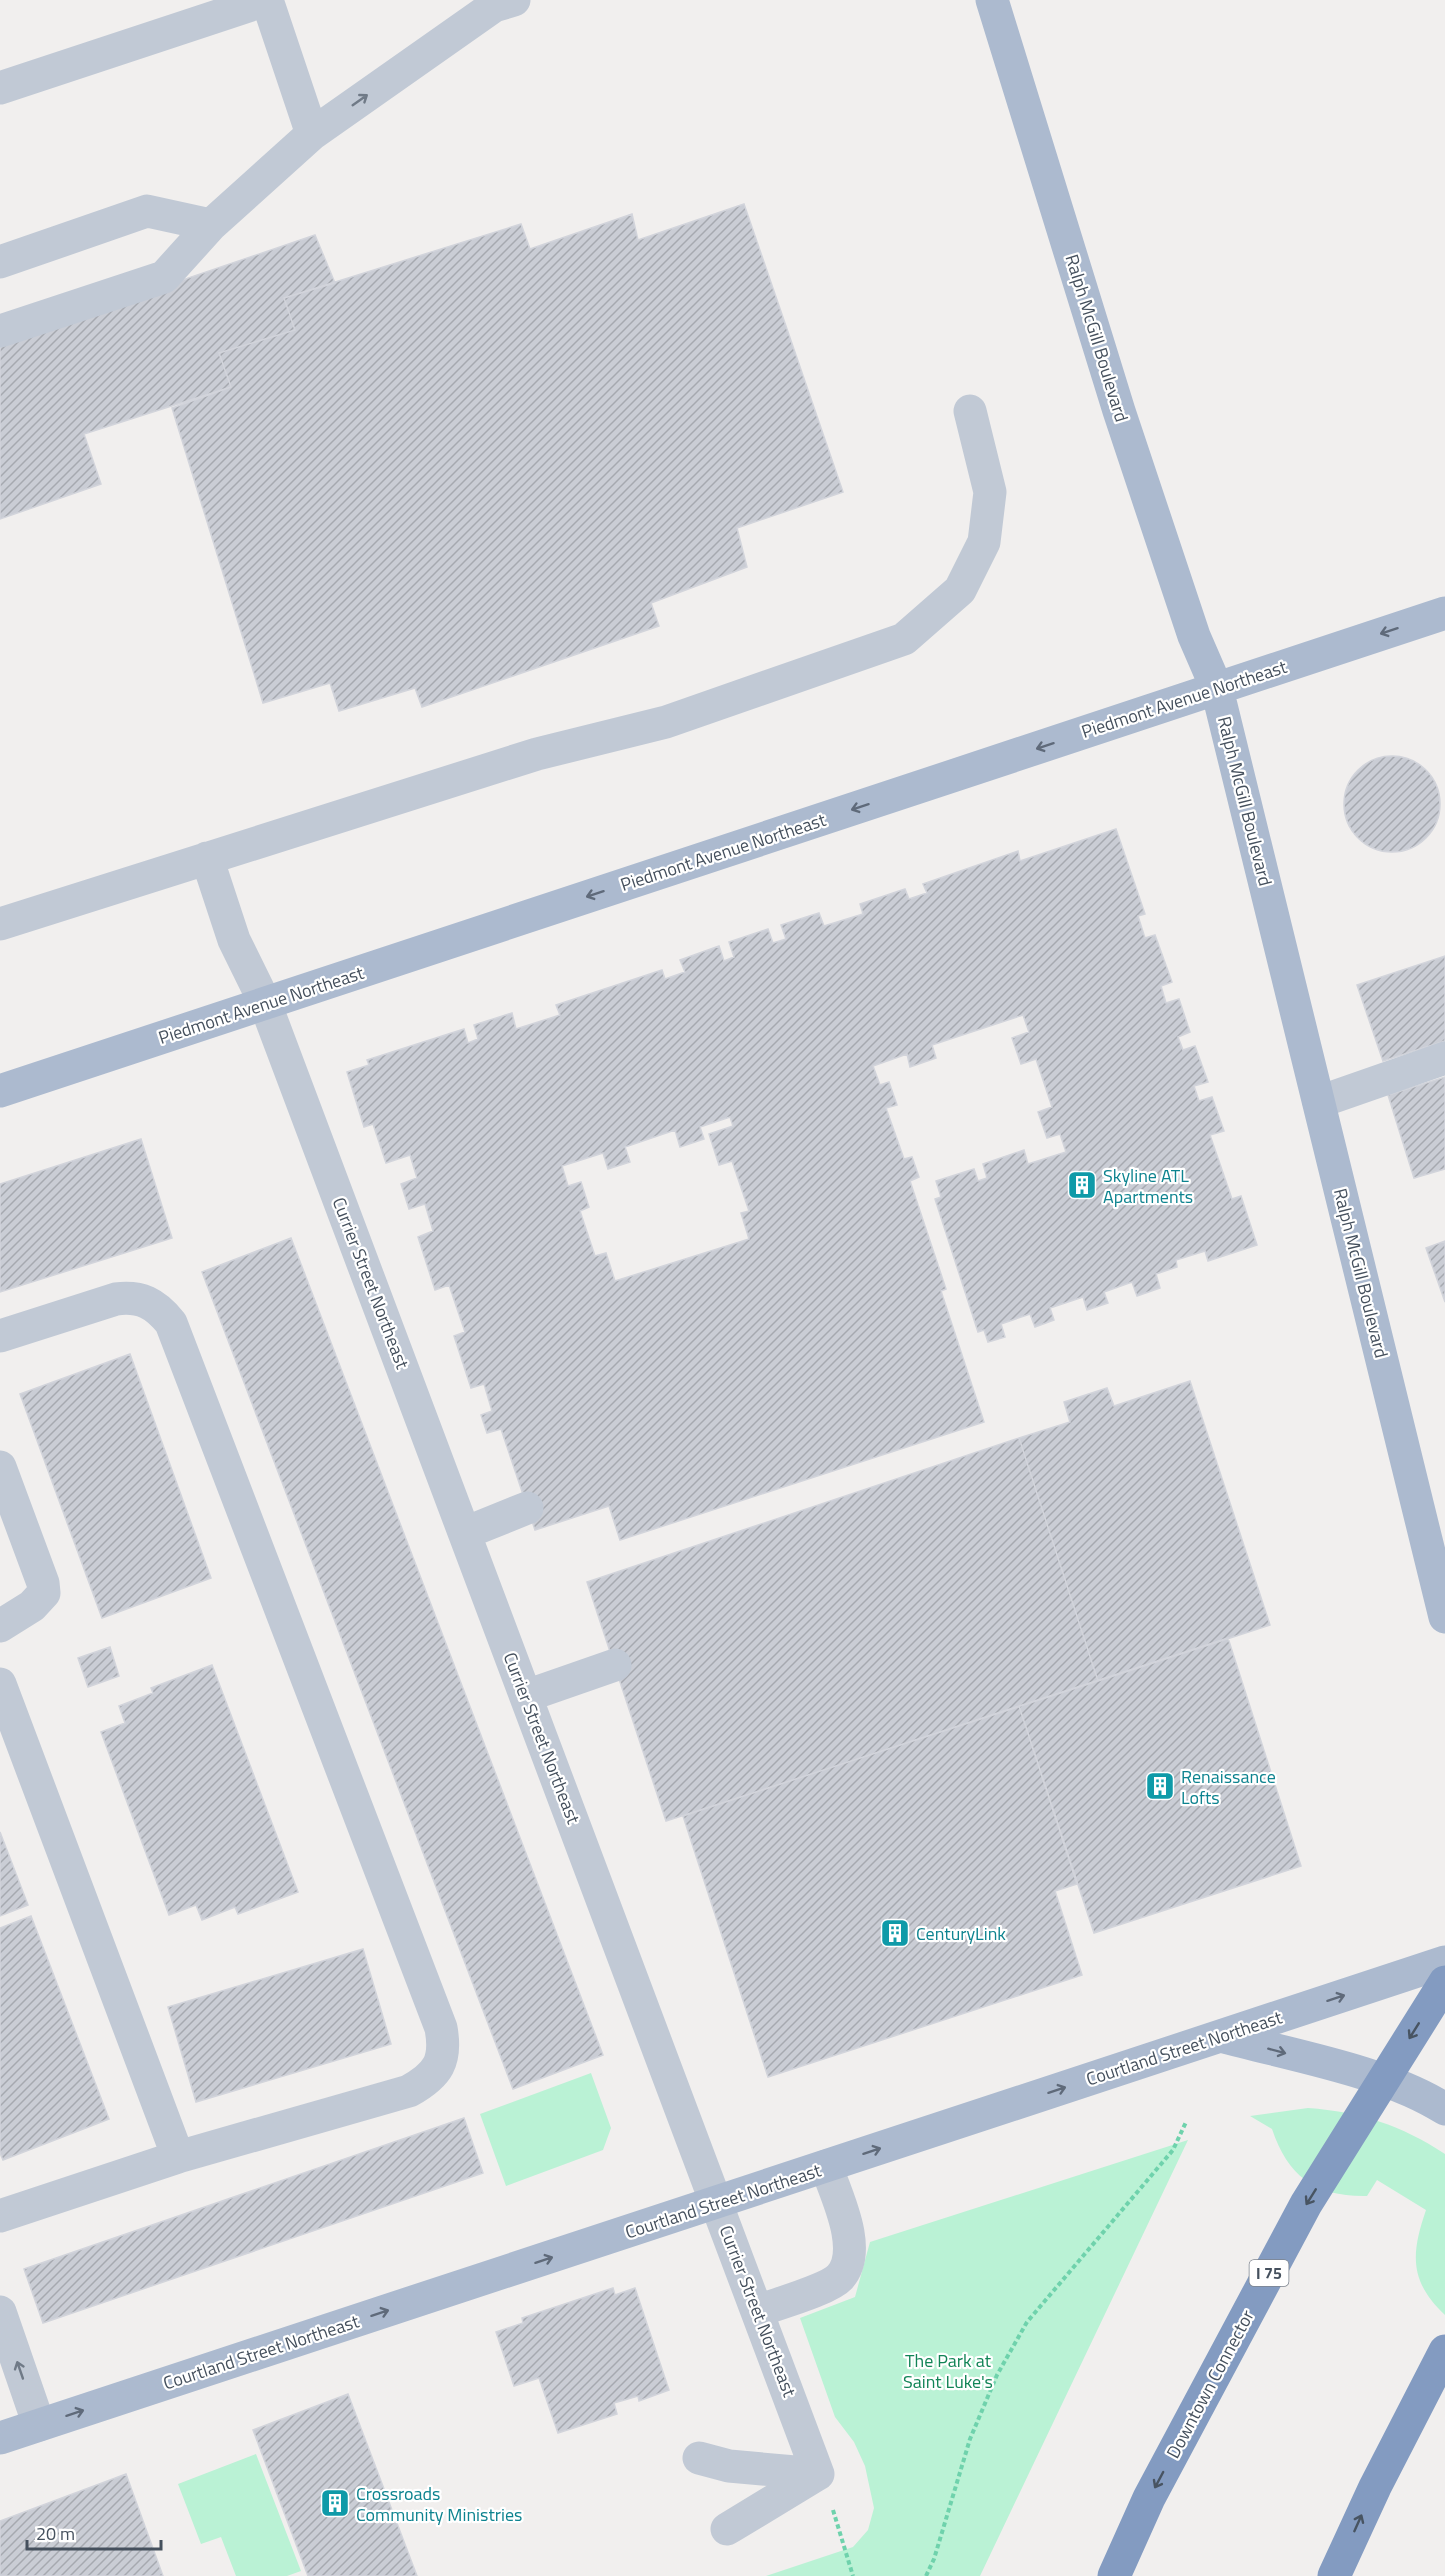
<svg xmlns="http://www.w3.org/2000/svg" width="1445" height="2576" font-family="'Titillium Web',sans-serif">
<defs>
<pattern id="building-hatch" width="6" height="6" patternUnits="userSpaceOnUse" patternTransform="scale(1.5)"><rect width="6" height="6" fill="#cacdd5"/><path d="M-1 1l2-2M0 6l6-6M5 7l2-2" fill="none" stroke="#a6a9b0"/></pattern>
</defs>
<rect width="100%" height="100%" fill="#f1efee"/>
<path fill="#baf2d5" d="M 591,2073 L 611,2128 L 603,2150 L 506,2186 L 480,2114 Z
M 1308,2108 C 1361,2112 1401,2125 1445,2154 L 1445,2315 C 1409,2281 1411,2254 1426,2210 L 1377,2180 L 1367,2196 C 1316,2197 1288,2177 1272,2129 L 1250,2116 Z
M 1188,2140 L 980,2576 L 766,2576 L 853,2547 L 868,2530 L 874,2508 L 865,2466 L 854,2442 L 835,2417 L 800,2318 L 855,2297 L 870,2242 Z
M 256,2454 L 301,2571 L 287,2576 L 236,2576 L 221,2537 L 201,2544 L 178,2484 Z"/>
<path fill="url(#building-hatch)" stroke="#d2d4db" stroke-width="1.5" fill-rule="evenodd" d="M 744,204 L 843,492 L 737,528 L 747,567 L 651,603 L 659,626 L 422,707 L 415,688 L 339,711 L 330,683 L 263,703 L 172,408 L 231,387 L 219,353 L 295,330 L 284,298 L 521,224 L 530,249 L 632,214 L 638,240 Z
M 315,235 L 335,283 L 284,298 L 295,330 L 219,353 L 231,387 L 84,434 L 101,484 L 0,519 L 0,342 Z
M1344 804a48 48 0 1 1 96 0a48 48 0 1 1-96 0Z
M 1116,829 L 1145,914 L 1138,916 L 1145,938 L 1155,935 L 1172,982 L 1161,986 L 1166,1003 L 1179,999 L 1190,1032 L 1178,1037 L 1183,1050 L 1195,1046 L 1208,1082 L 1194,1086 L 1199,1101 L 1212,1097 L 1224,1131 L 1210,1135 L 1232,1199 L 1241,1196 L 1257,1245 L 1208,1261 L 1205,1251 L 1176,1260 L 1177,1267 L 1156,1274 L 1160,1288 L 1137,1296 L 1132,1282 L 1104,1292 L 1108,1303 L 1087,1310 L 1083,1297 L 1050,1308 L 1054,1320 L 1035,1327 L 1030,1314 L 1001,1324 L 1005,1337 L 988,1342 L 984,1330 L 978,1332 L 935,1199 L 941,1197 L 936,1181 L 974,1169 L 978,1181 L 987,1178 L 983,1164 L 1024,1150 L 1028,1164 L 1066,1152 L 1060,1134 L 1047,1138 L 1038,1112 L 1052,1107 L 1036,1059 L 1021,1064 L 1012,1038 L 1029,1032 L 1023,1015 L 932,1045 L 936,1058 L 910,1067 L 907,1054 L 873,1066 L 880,1085 L 889,1082 L 897,1105 L 886,1108 L 904,1159 L 912,1157 L 919,1177 L 910,1181 L 946,1289 L 941,1291 L 984,1422 L 620,1540 L 609,1506 L 535,1530 L 501,1429 L 487,1433 L 481,1415 L 492,1411 L 484,1384 L 471,1388 L 454,1336 L 465,1332 L 449,1285 L 435,1290 L 418,1237 L 433,1231 L 425,1204 L 409,1209 L 401,1184 L 417,1178 L 410,1155 L 386,1163 L 373,1124 L 364,1127 L 347,1072 L 369,1065 L 367,1060 L 464,1029 L 468,1043 L 478,1039 L 474,1025 L 512,1013 L 516,1029 L 560,1015 L 556,1005 L 662,970 L 665,979 L 685,972 L 680,960 L 719,946 L 724,961 L 734,957 L 729,942 L 768,929 L 773,943 L 786,939 L 781,925 L 819,913 L 824,926 L 863,914 L 860,904 L 905,889 L 909,899 L 927,893 L 923,884 L 1018,851 L 1020,861 ZM 730,1117 L 733,1126 L 709,1134 L 719,1165 L 732,1161 L 749,1211 L 741,1213 L 749,1239 L 615,1281 L 606,1253 L 595,1256 L 580,1211 L 589,1207 L 581,1182 L 568,1186 L 562,1166 L 603,1153 L 608,1169 L 630,1162 L 625,1147 L 675,1130 L 680,1147 L 704,1139 L 700,1127 Z
M 1445,956 L 1445,1041 L 1383,1061 L 1357,985 Z
M 1445,1077 L 1445,1169 L 1414,1178 L 1388,1095 Z
M 141,1139 L 172,1238 L 0,1292 L 0,1184 Z
M 291,1238 L 603,2055 L 513,2089 L 202,1272 Z
M 1445,1241 L 1445,1302 L 1426,1248 Z
M 130,1354 L 211,1578 L 102,1618 L 20,1394 Z
M 1190,1381 L 1270,1625 L 1098,1681 L 1019,1438 L 1070,1422 L 1064,1402 L 1107,1388 L 1114,1406 Z
M 1019,1438 L 1098,1681 L 666,1821 L 587,1582 Z
M 1228,1638 L 1301,1866 L 1094,1933 L 1019,1706 Z
M 110,1647 L 119,1676 L 88,1687 L 78,1658 Z
M 212,1665 L 298,1892 L 238,1914 L 235,1907 L 202,1920 L 196,1905 L 169,1915 L 101,1732 L 125,1723 L 119,1706 L 153,1693 L 151,1688 Z
M 1019,1706 L 1077,1884 L 1055,1891 L 1082,1975 L 768,2077 L 683,1816 Z
M 0,1832 L 28,1905 L 0,1916 Z
M 31,1916 L 109,2119 L 3,2160 L 0,2153 L 0,1928 Z
M 363,1949 L 391,2044 L 196,2102 L 168,2007 Z
M 464,2118 L 483,2173 L 43,2323 L 24,2269 Z
M 613,2288 L 615,2295 L 635,2288 L 669,2390 L 639,2401 L 638,2396 L 614,2403 L 617,2414 L 558,2433 L 539,2378 L 514,2386 L 496,2332 L 523,2323 L 522,2318 Z
M 348,2394 L 417,2576 L 308,2576 L 253,2430 Z
M 126,2474 L 163,2576 L 0,2576 L 0,2521 Z"/>
<g fill="none" stroke-linecap="round" stroke-linejoin="round">
<path stroke="#6fd2ac" stroke-width="4" stroke-dasharray="4.5 3" stroke-linecap="butt" d="M 833,2510 L 853,2576
M 926,2576 L 934,2559 L 970,2439 L 997,2375 L 1027,2322 L 1173,2150 L 1186,2122"/>
<path stroke="#c1c9d5" stroke-width="33" d="M 267,0 L 312,134
M 0,88 L 266,0
M 0,262 L 147,211 L 211,225 L 312,134 L 494,6 L 514,0
M 0,331 L 164,277 L 211,225
M 207,858 L 234,940 L 265,1003 L 818,2474
M 0,924 L 537,754 L 666,722 L 904,639 L 960,590 L 984,542 L 990,492 L 970,411
M 1319,1102 L 1445,1058
M 0,1336 L 116,1299 C 141,1296 155,1303 171,1323 L 441,2028 C 447,2061 438,2075 409,2091 L 178,2157 L 0,2216
M 0,1467 L 43,1583 L 44,1593 L 32,1606 L 0,1626
M 465,1533 L 527,1508
M 0,1684 L 178,2157
M 526,1696 L 615,1665
M 758,2311 C 776,2304 828,2290 840,2277 C 864,2250 836,2195 826,2166
M 0,2312 L 39,2425
M 699,2458 L 729,2466 L 818,2474
M 727,2529 L 818,2474"/>
<path stroke="#acbacf" stroke-width="33" d="M 992,0 L 1119,411 L 1194,636 L 1217,689 L 1445,1617
M 0,1091 L 1445,613
M 1221,2036 C 1290,2055 1386,2071 1445,2109
M 0,2438 L 1445,1962"/>
<path stroke="#839bc1" stroke-width="33" d="M 1114,2576 L 1149,2498 L 1306,2204 L 1445,1982
M 1334,2576 L 1375,2487 L 1445,2351"/>
</g>
<defs><path id="oneway-shaft" d="M-6 0H5M1.5-3L5.5 0L1.5 3" fill="none" stroke-width="1.6" stroke-linecap="round" stroke-linejoin="round" transform="scale(1.5)"/></defs>
<g stroke="#707a87">
<use href="#oneway-shaft" transform="translate(360 100) rotate(-35)"/>
<use href="#oneway-shaft" transform="translate(20 2370) rotate(-109)"/>
</g>
<g stroke="#5f6a7a">
<use href="#oneway-shaft" transform="translate(1389 631) rotate(162)"/>
<use href="#oneway-shaft" transform="translate(1045 746) rotate(162)"/>
<use href="#oneway-shaft" transform="translate(860 807) rotate(162)"/>
<use href="#oneway-shaft" transform="translate(595 894) rotate(162)"/>
<use href="#oneway-shaft" transform="translate(1336 1998) rotate(-18)"/>
<use href="#oneway-shaft" transform="translate(1277 2051) rotate(15)"/>
<use href="#oneway-shaft" transform="translate(1057 2090) rotate(-18)"/>
<use href="#oneway-shaft" transform="translate(872 2151) rotate(-18)"/>
<use href="#oneway-shaft" transform="translate(544 2260) rotate(-18)"/>
<use href="#oneway-shaft" transform="translate(380 2313) rotate(-18)"/>
<use href="#oneway-shaft" transform="translate(75 2413) rotate(-18)"/>
</g>
<g stroke="#485462">
<use href="#oneway-shaft" transform="translate(1414 2031) rotate(122)"/>
<use href="#oneway-shaft" transform="translate(1311 2197) rotate(122)"/>
<use href="#oneway-shaft" transform="translate(1159 2480) rotate(118)"/>
<use href="#oneway-shaft" transform="translate(1358 2523) rotate(-66)"/>
</g>
<defs>
<g id="building-square" transform="scale(1.5)"><rect x="-9" y="-9" width="18" height="18" rx="4" fill="#0f9aa8" stroke="#fff"/><path d="M-4-6H4V6H1V3H-1V6H-4ZM-2.5-4.3h1.7v1.8h-1.7ZM.8-4.3h1.7v1.8H.8ZM-2.5-1h1.7V.8h-1.7ZM.8-1h1.7V.8H.8Z" fill="#fff"/></g>
</defs>
<g fill-rule="evenodd">
<use href="#building-square" x="1082" y="1185"/>
<use href="#building-square" x="1160" y="1786"/>
<use href="#building-square" x="895" y="1933"/>
<use href="#building-square" x="335" y="2503"/>
</g>
<g text-anchor="middle" dominant-baseline="central" stroke-width="4.5" stroke-linejoin="round" paint-order="stroke">
<rect fill="#fff" stroke="#7d848e" stroke-width="1.5" x="1249.5" y="2260" width="39" height="26" rx="4.5"/>
<g font-size="16" font-weight="bold" fill="#45505d">
<text x="1269" y="2273">I 75</text>
</g>
<g font-size="18" fill="#45505d" stroke="#fff">
<text transform="translate(1097 338) rotate(73)">Ralph McGill Boulevard</text>
<text transform="translate(1184 699) rotate(-18)">Piedmont Avenue Northeast</text>
<text transform="translate(1245 801) rotate(76)">Ralph McGill Boulevard</text>
<text transform="translate(723 852) rotate(-18)">Piedmont Avenue Northeast</text>
<text transform="translate(261 1005) rotate(-18)">Piedmont Avenue Northeast</text>
<text transform="translate(1361 1273) rotate(76)">Ralph McGill Boulevard</text>
<text transform="translate(371 1283) rotate(69)">Currier Street Northeast</text>
<text transform="translate(542 1738) rotate(69)">Currier Street Northeast</text>
<text transform="translate(1184 2048) rotate(-18)">Courtland Street Northeast</text>
<text transform="translate(723 2201) rotate(-18)">Courtland Street Northeast</text>
<text transform="translate(758 2311) rotate(69)">Currier Street Northeast</text>
<text transform="translate(261 2352) rotate(-18)">Courtland Street Northeast</text>
<text transform="translate(1210 2384) rotate(-62)">Downtown Connector</text>
</g>
<g font-size="18" fill="#0d838f" stroke="#fff" text-anchor="start">
<text x="1103" y="1175">Skyline ATL<tspan x="1103" dy="21">Apartments</tspan></text>
<text x="1181" y="1776">Renaissance<tspan x="1181" dy="21">Lofts</tspan></text>
<text x="916" y="1933">CenturyLink</text>
<text x="356" y="2493">Crossroads<tspan x="356" dy="21">Community Ministries</tspan></text>
</g>
<g font-size="18" fill="#118456" stroke="#fff">
<text x="948" y="2360">The Park at<tspan x="948" dy="21">Saint Luke's</tspan></text>
</g>
</g>
<path d="M27 2540v9h134v-9" fill="none" stroke="#45505d" stroke-width="3"/>
<text x="36" y="2540" font-size="18" fill="#45505d" stroke="#ffffff" stroke-width="4.5" paint-order="stroke">20 m</text>
</svg>
